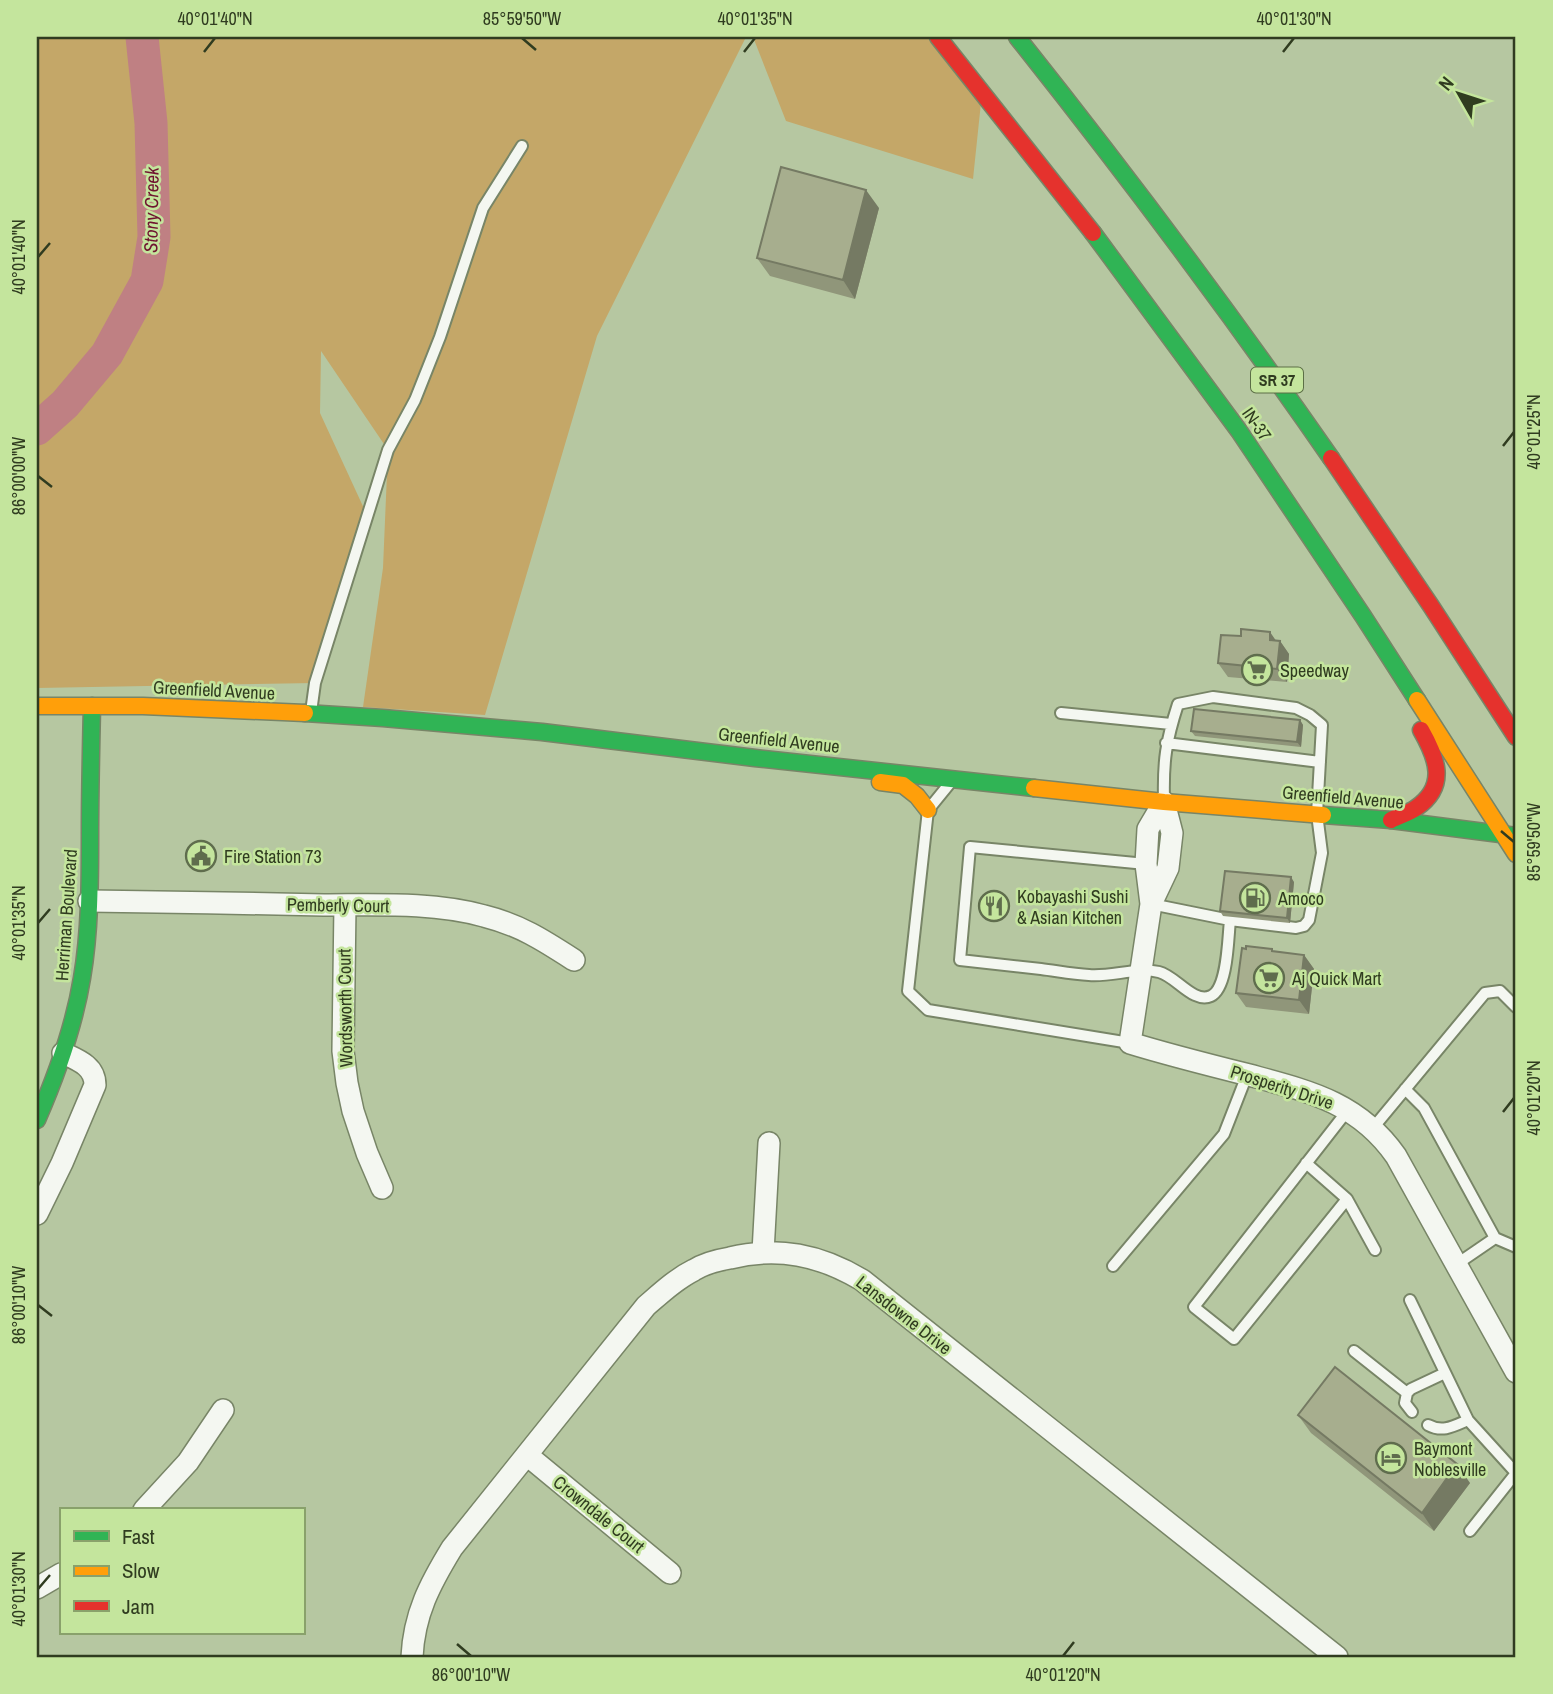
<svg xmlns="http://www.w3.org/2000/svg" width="1553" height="1694" font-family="'Archivo Narrow',sans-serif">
<rect width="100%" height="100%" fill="#b6c7a1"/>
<path fill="#c4a768" d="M 37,37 L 746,37 L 597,336 L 485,715 L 363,707 L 383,568 L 388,450 L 321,351 L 320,413 L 367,515 L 315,683 L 37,688 Z
M 753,37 L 936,37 L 982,93 L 973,179 L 786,121 Z"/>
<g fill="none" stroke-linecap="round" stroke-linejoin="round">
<path stroke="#bf8083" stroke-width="33" d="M 37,429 L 65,404 L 107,354 L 147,281 L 154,237 L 151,123 L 142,37"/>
<g stroke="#788567" stroke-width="14">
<path id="lane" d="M 311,712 L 315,683 L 388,450 L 415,400 L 440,337 L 483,208 L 522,146
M 1061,713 L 1171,724
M 1166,743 L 1320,762
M 950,783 L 928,810 L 908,991 L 928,1010 L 1130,1043
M 1146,864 L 970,847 L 960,960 C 987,963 1014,966 1041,969 C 1057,971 1073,974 1089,975 C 1112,977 1136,967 1159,972 C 1176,976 1193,1004 1211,996 C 1228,988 1228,937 1230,920
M 1151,904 L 1230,920 L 1296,928 L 1304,926 L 1309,920 L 1322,853 L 1317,814 L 1322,725 L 1310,715 L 1296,708 L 1213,697 L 1178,704 C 1166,741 1163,761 1164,799
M 1405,1089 L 1424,1108 L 1495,1238
M 1373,1128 L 1485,993 L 1500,991 L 1516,1007
M 1306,1163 L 1347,1199 L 1234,1339 L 1194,1307 L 1348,1110
M 1347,1199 L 1375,1250
M 1457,1264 L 1495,1238 L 1516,1247
M 1113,1266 L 1224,1134 L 1247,1075
M 1410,1300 L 1468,1420 L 1516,1473
M 1354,1351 L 1407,1393
M 1412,1412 L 1405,1403 L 1407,1393 L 1411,1389 L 1445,1373
M 1428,1425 C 1443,1433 1454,1426 1468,1420
M 1470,1531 L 1516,1473"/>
</g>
<g stroke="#788567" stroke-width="24">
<path id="street" d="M 1164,802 L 1172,833 L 1168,868 L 1151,904 L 1130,1043 C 1169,1055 1209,1065 1249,1075 C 1308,1091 1358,1102 1396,1156 L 1516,1372
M 89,901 C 167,902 246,903 324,905 C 377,905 433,902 484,916 C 520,925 543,940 574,960
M 1151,904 L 1146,864 L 1148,829 L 1164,802
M 345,905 L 343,1051 L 347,1083 L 353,1111 L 367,1153 L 382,1188
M 37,1214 L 62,1163 L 95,1085 C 95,1066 78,1060 63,1053
M 763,1252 L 769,1143
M 527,1455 L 670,1573
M 144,1510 L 188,1462 L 223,1410
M 37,1588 L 61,1574
M 412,1657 C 414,1614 430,1584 452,1548 L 646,1306 C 661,1293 676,1279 694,1270 C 705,1263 718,1260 730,1258 C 778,1246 820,1255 862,1280 L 1337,1657"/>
</g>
<g stroke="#788567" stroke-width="19">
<path id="fast" d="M 1017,37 C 1126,174 1231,314 1331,458
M 1093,233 L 1239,431 L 1363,616 L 1417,700
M 305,713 L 383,718 L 542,732 L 755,758 L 1034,788
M 1323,815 L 1391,820 L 1516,836
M 37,1120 C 57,1074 74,1027 82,978 C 90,931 90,882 90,834 C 90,791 91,749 92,706"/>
</g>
<g stroke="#788567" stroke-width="19">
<path id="slow" d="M 1417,700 L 1516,854
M 37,706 L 143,706 L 305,713
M 880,782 L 903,785 L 917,796 L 928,810
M 1034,788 L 1164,802 L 1323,815"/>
</g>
<g stroke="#788567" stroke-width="19">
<path id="jam" d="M 938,37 L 1093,233
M 1331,458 L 1431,606 L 1516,737
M 1391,820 C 1399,816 1409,813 1416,808 C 1448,786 1437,758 1421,730"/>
</g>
<use href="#lane" stroke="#f4f7f1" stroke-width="10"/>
<use href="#street" stroke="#f4f7f1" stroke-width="21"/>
<use href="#fast" stroke="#30b455" stroke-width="16"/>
<use href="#slow" stroke="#ff9f0a" stroke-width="16"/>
<use href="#jam" stroke="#e5322d" stroke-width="16"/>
</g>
<path fill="#90967a" d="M 879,208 L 855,299 L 770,276 L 757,258 Z
M 1276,640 L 1280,641 L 1289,654 L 1287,682 L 1228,677 L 1218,663 Z
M 1300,720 L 1303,725 L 1301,747 L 1195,736 L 1191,731 Z
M 1294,882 L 1290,923 L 1223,916 L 1220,911 Z
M 1272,949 L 1274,952 L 1304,955 L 1314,969 L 1309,1014 L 1246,1007 L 1236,993 Z
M 1298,1415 L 1470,1483 L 1434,1531 L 1311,1433 Z"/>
<path fill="#757a63" d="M 866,190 L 879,208 L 855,299 L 843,280 Z
M 1270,632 L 1279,645 L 1280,641 L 1289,654 L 1287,682 L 1277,669 L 1270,640 Z
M 1300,720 L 1303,725 L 1301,747 L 1297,742 Z
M 1291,877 L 1294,882 L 1290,923 L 1287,918 Z
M 1304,955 L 1314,969 L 1309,1014 L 1299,1000 Z
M 1457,1464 L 1470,1483 L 1434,1531 L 1422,1513 Z"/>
<path fill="#a7ae8e" stroke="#757a63" stroke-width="2" d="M 781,167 L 866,190 L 843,280 L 757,258 Z
M 1241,629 L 1270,632 L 1270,640 L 1280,641 L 1277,669 L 1218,663 L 1221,635 L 1241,636 Z
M 1194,709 L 1300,720 L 1297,742 L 1191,731 Z
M 1225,871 L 1291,877 L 1287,918 L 1220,911 Z
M 1246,946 L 1272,949 L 1272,951 L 1304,955 L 1299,1000 L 1236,993 L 1242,948 L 1246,949 Z
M 1335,1367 L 1457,1464 L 1422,1513 L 1298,1415 Z"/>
<path fill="none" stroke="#303c20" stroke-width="2.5" d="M 522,38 L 536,50M 204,52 L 215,38M 744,52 L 755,38M 1283,52 L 1294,38M 38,257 L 50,243M 1503,446 L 1514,432M 38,476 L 52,487M 1501,831 L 1514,842M 38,923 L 50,909M 1503,1112 L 1514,1098M 38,1305 L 52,1316M 38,1589 L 50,1575M 457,1644 L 471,1656M 1063,1656 L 1074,1642"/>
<defs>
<g id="supermarket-ring" transform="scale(1.575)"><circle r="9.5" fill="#c4e59d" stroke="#5f6d4d" stroke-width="1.5"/><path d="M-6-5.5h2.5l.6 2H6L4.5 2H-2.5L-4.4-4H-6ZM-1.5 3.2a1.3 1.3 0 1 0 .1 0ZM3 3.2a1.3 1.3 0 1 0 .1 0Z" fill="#5f6d4d"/></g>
<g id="civic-ring" transform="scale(1.575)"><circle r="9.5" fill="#c4e59d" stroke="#5f6d4d" stroke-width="1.5"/><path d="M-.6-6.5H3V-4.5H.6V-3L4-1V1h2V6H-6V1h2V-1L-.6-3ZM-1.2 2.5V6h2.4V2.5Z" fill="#5f6d4d"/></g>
<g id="fuel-ring" transform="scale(1.575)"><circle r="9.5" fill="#c4e59d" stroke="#5f6d4d" stroke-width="1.5"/><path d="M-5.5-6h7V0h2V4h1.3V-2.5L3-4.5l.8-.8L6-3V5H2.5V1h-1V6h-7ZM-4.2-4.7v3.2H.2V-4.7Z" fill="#5f6d4d"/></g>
<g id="restaurant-ring" transform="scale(1.575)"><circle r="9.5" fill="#c4e59d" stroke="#5f6d4d" stroke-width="1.5"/><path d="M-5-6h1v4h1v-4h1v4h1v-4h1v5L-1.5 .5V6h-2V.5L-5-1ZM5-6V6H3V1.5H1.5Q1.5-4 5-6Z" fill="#5f6d4d"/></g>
<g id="hotel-ring" transform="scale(1.575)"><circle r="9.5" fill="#c4e59d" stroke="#5f6d4d" stroke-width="1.5"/><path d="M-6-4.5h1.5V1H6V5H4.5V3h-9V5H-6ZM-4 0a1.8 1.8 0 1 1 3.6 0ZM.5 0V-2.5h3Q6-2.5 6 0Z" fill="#5f6d4d"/></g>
</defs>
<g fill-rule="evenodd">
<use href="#supermarket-ring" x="1257" y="670"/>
<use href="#civic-ring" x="201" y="856"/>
<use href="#fuel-ring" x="1255" y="898"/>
<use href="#restaurant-ring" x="994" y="906"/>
<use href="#supermarket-ring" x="1269" y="978"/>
<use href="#hotel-ring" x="1391" y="1458"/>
</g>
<g text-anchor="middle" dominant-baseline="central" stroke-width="5" stroke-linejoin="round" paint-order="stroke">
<rect fill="#c4e59d" stroke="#5c6f46" stroke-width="2" x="1251" y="367.5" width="52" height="25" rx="5"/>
<g font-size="16" font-weight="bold" fill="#303c20">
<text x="1277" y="380">SR 37</text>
</g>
<g font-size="18" fill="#303c20" stroke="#c4e59d">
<text transform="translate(1257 424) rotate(55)">IN-37</text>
<text transform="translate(214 690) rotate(3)">Greenfield Avenue</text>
<text transform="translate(779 740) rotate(6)">Greenfield Avenue</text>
<text transform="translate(1343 797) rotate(5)">Greenfield Avenue</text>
<text transform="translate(338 905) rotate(1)">Pemberly Court</text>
<text transform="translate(66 915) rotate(-86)">Herriman Boulevard</text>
<text transform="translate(345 1008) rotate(-91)">Wordsworth Court</text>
<text transform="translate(1282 1087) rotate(18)">Prosperity Drive</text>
<text transform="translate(904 1315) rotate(38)">Lansdowne Drive</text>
<text transform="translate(599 1514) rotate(39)">Crowndale Court</text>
</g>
<g font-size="18" fill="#303c20" stroke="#c4e59d" text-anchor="start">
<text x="1280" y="670">Speedway</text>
<text x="224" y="856">Fire Station 73</text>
<text x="1017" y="896">Kobayashi Sushi<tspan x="1017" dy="21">&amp; Asian Kitchen</tspan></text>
<text x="1278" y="898">Amoco</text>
<text x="1292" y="978">Aj Quick Mart</text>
<text x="1414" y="1448">Baymont<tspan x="1414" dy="21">Noblesville</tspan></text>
</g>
<g font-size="19" font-style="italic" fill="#6f1430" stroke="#c4e59d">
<text transform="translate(151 210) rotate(-89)">Stony Creek</text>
</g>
</g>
<rect width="1553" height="1694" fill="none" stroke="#c4e59d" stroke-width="77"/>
<rect x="60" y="1508" width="245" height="126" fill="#c4e59d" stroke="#89a16b" stroke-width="2"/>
<rect x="74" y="1531" width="35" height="10" fill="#30b455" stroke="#89a16b" stroke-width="2"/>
<text x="122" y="1544" font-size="21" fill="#303c20">Fast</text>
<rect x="74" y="1566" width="35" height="10" fill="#ff9f0a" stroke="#89a16b" stroke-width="2"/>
<text x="122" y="1578" font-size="21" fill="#303c20">Slow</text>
<rect x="74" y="1601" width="35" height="10" fill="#e5322d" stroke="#89a16b" stroke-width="2"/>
<text x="122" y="1614" font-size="21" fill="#303c20">Jam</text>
<g transform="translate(1459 94) rotate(309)" stroke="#c4e59d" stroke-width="5" paint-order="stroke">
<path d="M0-5L12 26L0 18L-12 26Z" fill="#303c20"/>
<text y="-10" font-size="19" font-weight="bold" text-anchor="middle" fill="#303c20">N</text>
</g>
<rect x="38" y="38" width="1476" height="1618" fill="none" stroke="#303c20" stroke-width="2.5"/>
<g font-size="18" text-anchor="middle" fill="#303c20">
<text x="215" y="25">40°01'40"N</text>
<text x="522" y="25">85°59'50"W</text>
<text x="755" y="25">40°01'35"N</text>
<text x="1294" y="25">40°01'30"N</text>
<text transform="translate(19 257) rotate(-90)" y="6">40°01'40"N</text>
<text transform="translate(1534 432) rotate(-90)" y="6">40°01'25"N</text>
<text transform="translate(19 476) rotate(-90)" y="6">86°00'00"W</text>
<text transform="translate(1534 842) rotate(-90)" y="6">85°59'50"W</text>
<text transform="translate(19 923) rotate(-90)" y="6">40°01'35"N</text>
<text transform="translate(1534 1098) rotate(-90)" y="6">40°01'20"N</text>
<text transform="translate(19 1305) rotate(-90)" y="6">86°00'10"W</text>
<text transform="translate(19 1589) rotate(-90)" y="6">40°01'30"N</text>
<text x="471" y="1681">86°00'10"W</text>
<text x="1063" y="1681">40°01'20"N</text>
</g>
</svg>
